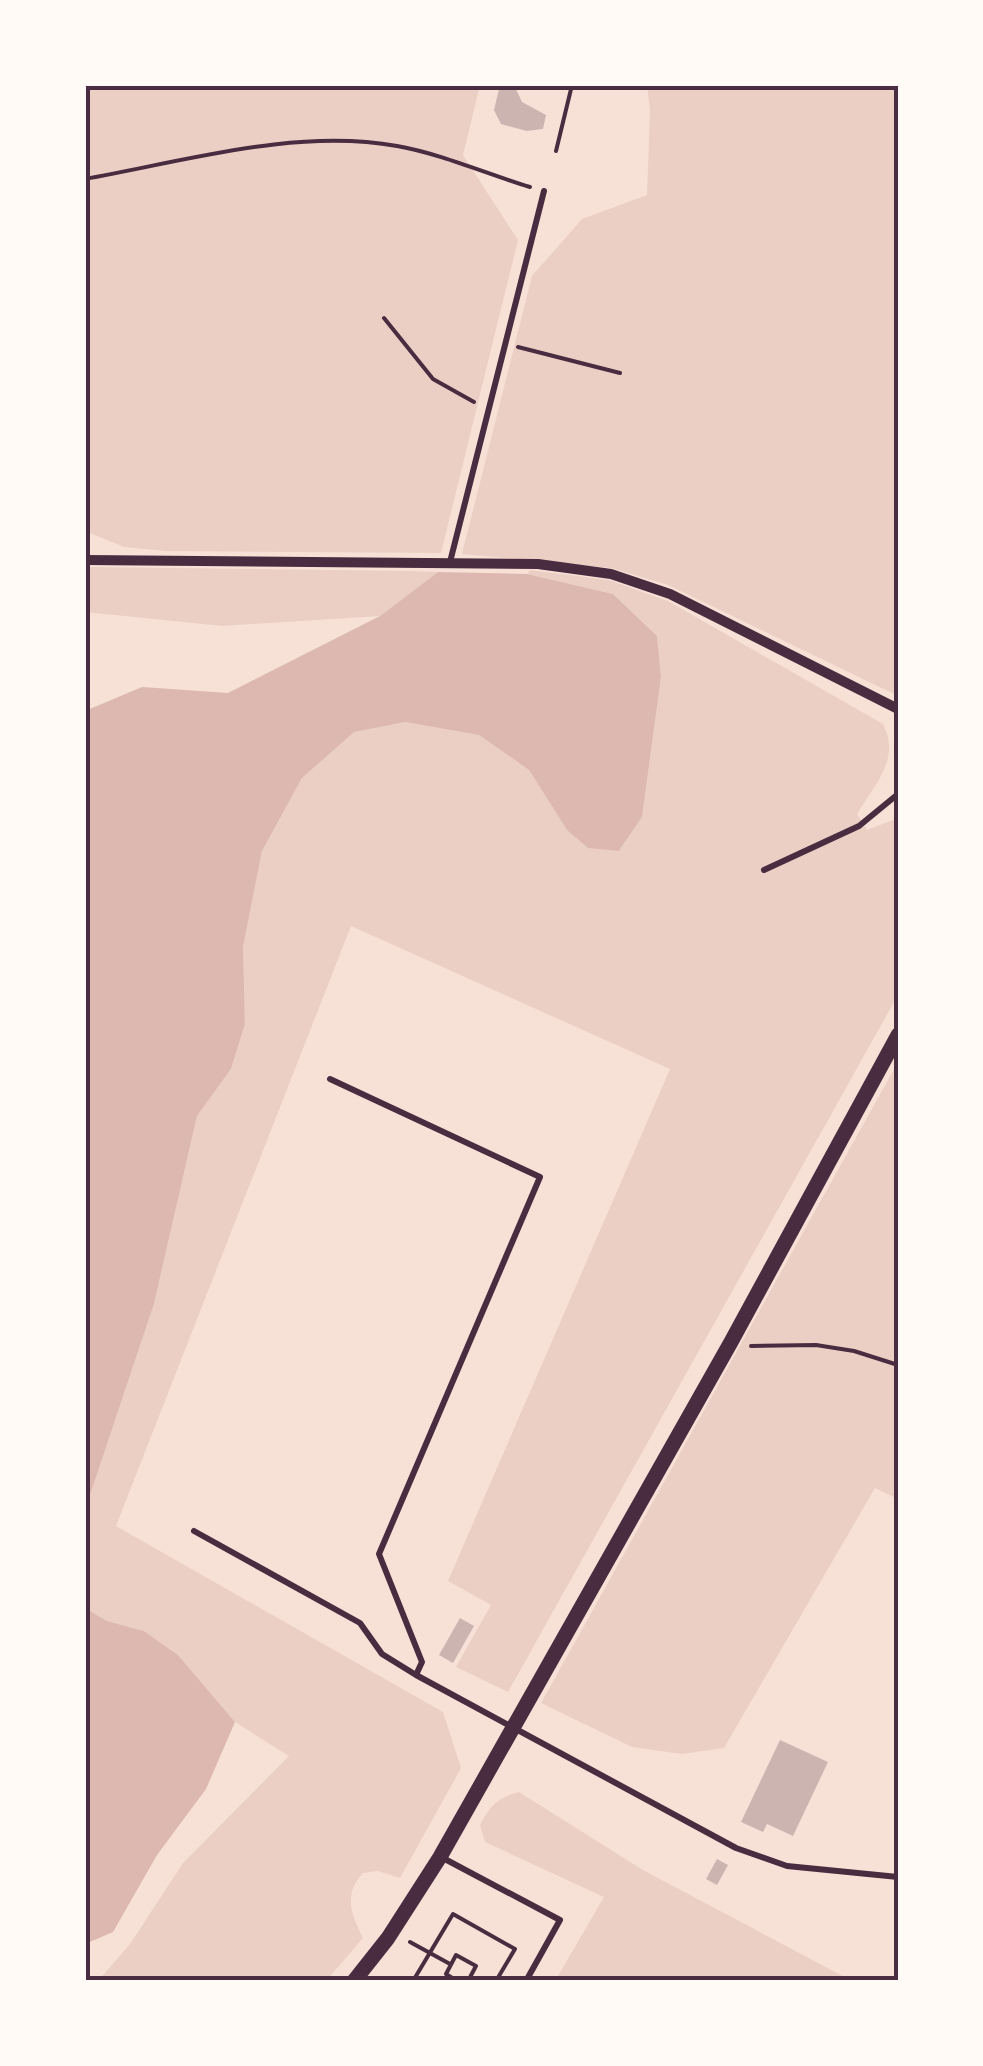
<svg xmlns="http://www.w3.org/2000/svg" width="983" height="2066" font-family="Ubuntu,sans-serif">
<rect width="100%" height="100%" fill="#f7e1d7"/>
<path fill="#ebcfc5" d="M 85,85 L 480,85 L 463,155 L 518,240 L 441,553 L 167,551 L 124,547 L 85,531 Z
M 647,85 L 898,85 L 898,696 L 668,585 L 611,568 L 462,554 L 532,276 L 582,219 L 647,195 L 650,111 Z
M 85,567 L 410,571 L 438,572 L 380,616 L 222,626 L 85,612 Z
M 530,570 L 609,580 L 668,601 L 883,724 C 901,759 875,784 857,814 L 867,830 L 898,818 L 898,995 L 508,1692 L 456,1667 L 491,1605 L 448,1581 L 670,1069 L 351,926 L 116,1526 L 443,1712 L 461,1768 L 400,1878 L 378,1871 L 363,1873 C 343,1895 351,1913 363,1938 L 326,1981 L 98,1981 L 130,1944 L 183,1863 L 289,1756 L 235,1722 L 178,1655 L 144,1631 L 107,1621 L 85,1608 L 85,1510 L 154,1304 L 197,1116 L 231,1069 L 245,1024 L 243,947 L 262,851 L 302,778 L 353,732 L 405,722 L 479,735 L 529,770 L 567,830 L 620,850 L 642,817 L 661,677 L 657,636 L 613,594 L 527,574 Z
M 898,1062 L 898,1499 L 875,1488 L 724,1748 L 682,1754 L 632,1747 L 541,1703 Z
M 519,1792 L 643,1870 L 852,1981 L 555,1981 L 604,1897 L 485,1842 L 480,1825 C 489,1807 498,1797 519,1792 Z"/>
<path fill="#dcb8b0" d="M 438,572 L 527,574 L 613,594 L 657,636 L 661,677 L 642,817 L 619,851 L 588,848 L 567,830 L 529,770 L 479,735 L 405,722 L 354,732 L 302,778 L 262,851 L 243,947 L 245,1024 L 231,1069 L 197,1116 L 154,1304 L 85,1510 L 85,711 L 142,687 L 228,693 L 380,616 Z
M 85,1608 L 107,1621 L 144,1631 L 178,1655 L 235,1722 L 206,1789 L 157,1855 L 113,1932 L 85,1944 Z"/>
<path fill="#ccb4b1" d="M 500,85 L 514,85 L 522,102 L 546,115 L 543,129 L 527,131 L 501,124 L 494,110 Z
M 460,1618 L 474,1626 L 453,1663 L 439,1655 Z
M 780,1740 L 828,1762 L 793,1836 L 767,1824 L 763,1832 L 741,1822 Z
M 717,1859 L 728,1865 L 717,1885 L 706,1879 Z"/>
<g fill="none" stroke-linecap="round" stroke-linejoin="round">
<path stroke="#4a2c40" stroke-width="4" d="M 556,151 L 572,85
M 85,179 C 186,161 295,128 397,146 C 442,154 487,174 530,187
M 384,318 L 433,379 L 474,402
M 518,347 L 620,373
M 751,1346 L 816,1345 L 854,1351 L 898,1365
M 410,1942 L 450,1964
M 413,1981 L 453,1914 L 515,1949 L 496,1981
M 457,1981 L 446,1974 L 456,1955 L 476,1966 L 468,1981"/>
<path stroke="#4a2c40" stroke-width="6" d="M 450,562 L 544,191
M 764,870 L 859,826 L 898,794
M 330,1079 L 540,1177 L 379,1554 L 422,1662 L 416,1675 L 736,1848 L 787,1866 L 898,1877
M 194,1531 L 360,1623 L 382,1654 L 416,1675
M 441,1857 L 560,1920 L 526,1981"/>
<path stroke="#4a2c40" stroke-width="10" d="M 85,560 L 538,564 L 611,574 L 670,594 L 898,709"/>
<path stroke="#4a2c40" stroke-width="15" d="M 354,1981 L 388,1938 L 440,1857 L 731,1342 L 898,1035"/>
</g>
<rect width="983" height="2066" fill="none" stroke="#fffaf5" stroke-width="175"/>
<rect x="88" y="88" width="808" height="1890" fill="none" stroke="#4a2c40" stroke-width="4"/>
</svg>
